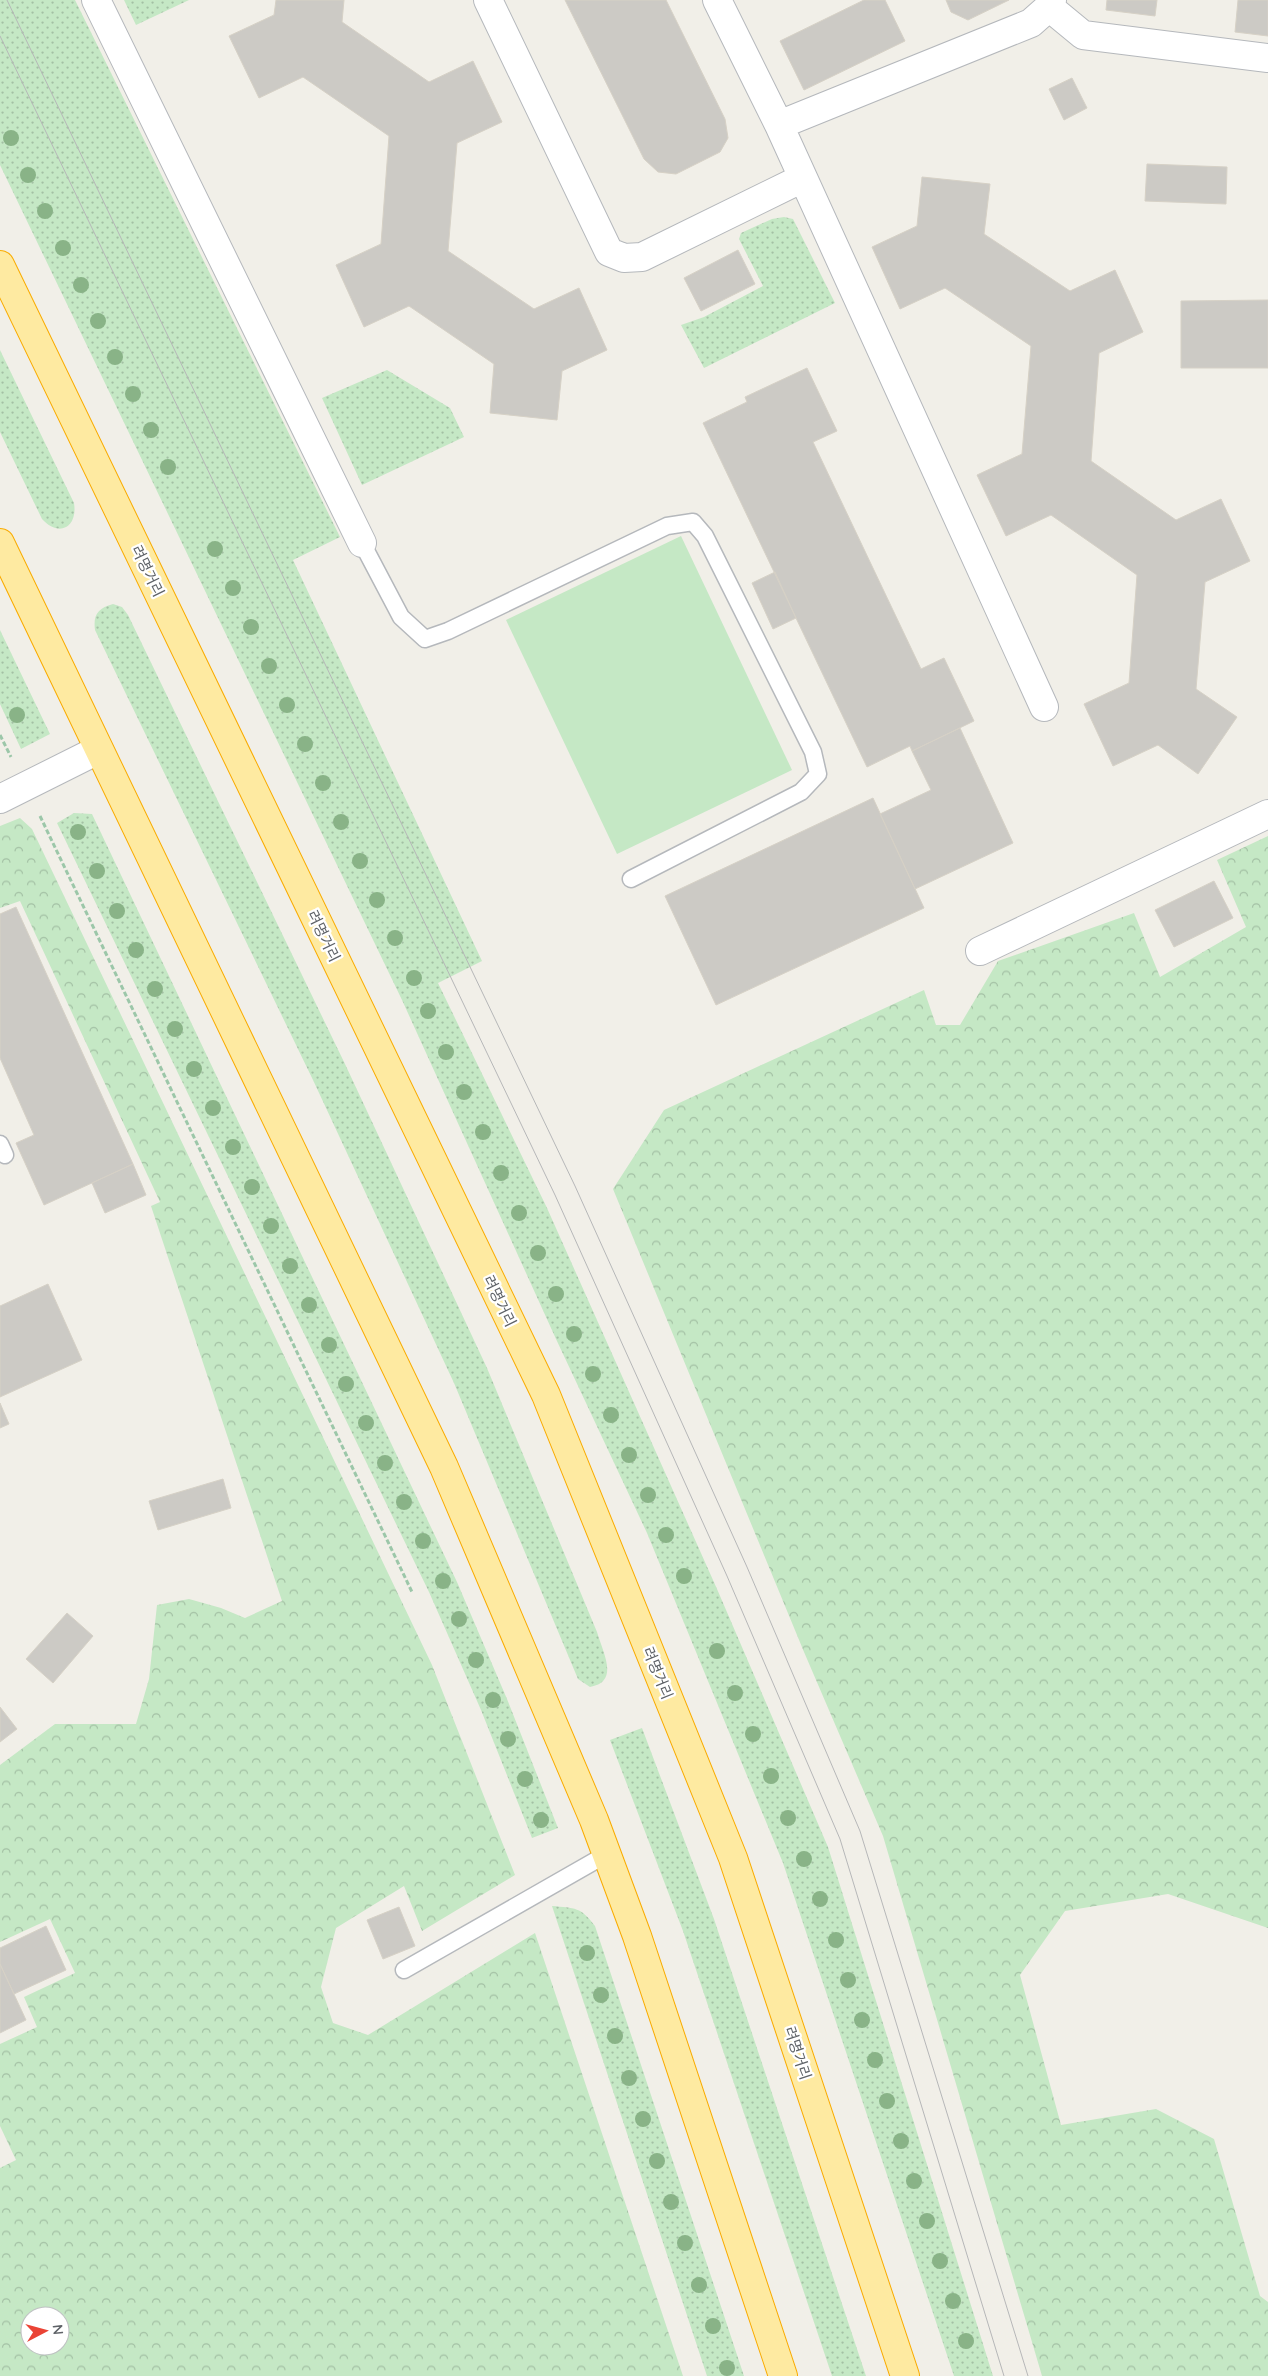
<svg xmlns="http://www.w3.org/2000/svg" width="1268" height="2376" font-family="Quicksand,'Noto Sans KR',sans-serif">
<defs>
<pattern id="grass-dots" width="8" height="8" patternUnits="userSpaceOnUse" patternTransform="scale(1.25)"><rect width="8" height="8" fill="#c5e8c5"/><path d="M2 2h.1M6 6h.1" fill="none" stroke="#a3c0a4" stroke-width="1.8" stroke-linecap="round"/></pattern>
<pattern id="forest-crowns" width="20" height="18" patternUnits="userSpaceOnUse" patternTransform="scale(1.25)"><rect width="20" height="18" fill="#c5e8c5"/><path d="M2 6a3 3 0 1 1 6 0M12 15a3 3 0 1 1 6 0" fill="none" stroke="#a3c0a4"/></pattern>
</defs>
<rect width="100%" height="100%" fill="#f1efe8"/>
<path fill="url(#grass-dots)" d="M 0,0 L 75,0 L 340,537 L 293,560 L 482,961 L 438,983 L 547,1208 L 717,1589 L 828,1847 L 993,2376 L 954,2376 L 783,1863 L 647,1533 L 556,1339 L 402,1000 L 0,165 Z
M 124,0 L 189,0 L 136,25 Z
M 784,217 L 793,219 L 835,303 L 704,368 L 681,325 L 704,317 L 763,286 L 739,239 L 741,233 L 772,219 Z
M 0,350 L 74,503 C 78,527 59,538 42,519 L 0,432 Z
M 387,370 L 450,408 L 464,437 L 362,485 L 322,398 Z
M 113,604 L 122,607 L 128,615 L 345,1064 L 487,1368 L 597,1632 C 603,1653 620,1682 590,1687 L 578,1679 L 454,1383 L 313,1080 L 95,630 C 93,615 98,608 113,604 Z
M 0,630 L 50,734 L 21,749 L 0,704 Z
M 74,813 L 92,814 L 457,1582 L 507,1699 L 558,1828 L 532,1838 L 481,1710 L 429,1592 L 57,823 Z
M 642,1728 L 714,1919 L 866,2376 L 832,2376 L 683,1931 L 610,1740 Z
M 552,1906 C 575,1908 581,1907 595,1926 L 744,2376 L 707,2376 Z"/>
<path fill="url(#forest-crowns)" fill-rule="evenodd" d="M 20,818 L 32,829 L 432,1665 L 515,1875 L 422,1931 L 404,1886 L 336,1928 L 321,1987 L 333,2023 L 368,2035 L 535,1933 L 683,2376 L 0,2376 L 0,2168 L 16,2160 L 0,2126 L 0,2044 L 37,2027 L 24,1997 L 75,1973 L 50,1919 L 0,1942 L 0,1765 L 55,1724 L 136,1724 L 149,1679 L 157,1605 L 189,1599 L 221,1608 L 245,1618 L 282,1601 L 151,1206 L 160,1202 L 20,901 L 0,908 L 0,826 ZM 30,2316 L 60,2316 L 60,2346 L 30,2346 Z
M 1268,836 L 1268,1928 L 1168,1894 L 1065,1911 L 1020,1975 L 1061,2125 L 1156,2109 L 1214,2139 L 1260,2296 L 1268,2302 L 1268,2376 L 1042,2376 L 883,1836 L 804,1652 L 613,1189 L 664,1110 L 924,990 L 936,1025 L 960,1025 L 998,961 L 1134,913 L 1160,977 L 1246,927 L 1217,860 Z"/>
<path fill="#c5e8c5" d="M 681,536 L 792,770 L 617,854 L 506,620 Z"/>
<path fill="#cccac5" stroke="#d6d1c6" d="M 276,0 L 344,0 L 342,22 L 429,82 L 473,61 L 502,122 L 457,143 L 448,251 L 534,309 L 579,288 L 607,350 L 562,371 L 557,420 L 490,413 L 494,364 L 409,306 L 364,327 L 336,265 L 381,244 L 389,136 L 303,77 L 259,98 L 229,36 L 274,15 Z
M 565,0 L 666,0 L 725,119 L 728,138 L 720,152 L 676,174 L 658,172 L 644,159 Z
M 864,0 L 885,0 L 905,41 L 804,90 L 780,41 Z
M 946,0 L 1009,0 L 968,20 L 951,12 Z
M 1107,0 L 1157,0 L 1155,16 L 1106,10 Z
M 1238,0 L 1268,0 L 1268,36 L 1235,32 Z
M 1072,78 L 1087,108 L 1064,120 L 1049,89 Z
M 1147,164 L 1227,167 L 1226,204 L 1145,201 Z
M 922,177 L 990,184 L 984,234 L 1070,291 L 1115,270 L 1143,332 L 1099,353 L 1091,461 L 1176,520 L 1221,499 L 1250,561 L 1205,582 L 1196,689 L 1237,717 L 1198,774 L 1158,745 L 1113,766 L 1084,704 L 1129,683 L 1137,575 L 1051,515 L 1006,536 L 977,475 L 1022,454 L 1031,346 L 945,288 L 900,309 L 872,247 L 917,226 Z
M 738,250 L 755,284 L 701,311 L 684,278 Z
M 1268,300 L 1268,368 L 1181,368 L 1181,301 Z
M 807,368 L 837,431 L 813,442 L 921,669 L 944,658 L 974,721 L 912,751 L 910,746 L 867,767 L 703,423 L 747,402 L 745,397 Z
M 775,572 L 796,618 L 773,629 L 752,583 Z
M 960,728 L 1013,843 L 915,889 L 880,814 L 931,790 L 912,751 Z
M 873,798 L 924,908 L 716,1005 L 665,896 Z
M 1214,881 L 1233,918 L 1174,947 L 1155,910 Z
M 16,907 L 133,1164 L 44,1205 L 16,1143 L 34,1135 L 0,1058 L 0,914 Z
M 133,1164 L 146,1195 L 105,1213 L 92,1183 Z
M 48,1284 L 82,1360 L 0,1397 L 0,1306 Z
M 0,1403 L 9,1424 L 0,1428 Z
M 223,1479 L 231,1508 L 158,1530 L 149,1501 Z
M 67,1613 L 93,1636 L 53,1683 L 26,1659 Z
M 0,1707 L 17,1729 L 0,1742 Z
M 399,1907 L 415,1946 L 383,1959 L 367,1920 Z
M 46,1926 L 66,1970 L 14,1994 L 0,1964 L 0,1948 Z
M 0,1964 L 26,2020 L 0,2033 Z"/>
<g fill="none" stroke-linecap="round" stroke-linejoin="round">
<g stroke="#b5b8bc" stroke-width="19">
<path id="service" d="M 362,543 L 401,617 L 425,639 L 448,631 L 667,526 L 693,522 L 705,536 L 813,752 L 818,774 L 801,792 L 631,879
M 0,1144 L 5,1155
M 404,1970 L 607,1854"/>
</g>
<g stroke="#b5b8bc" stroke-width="30">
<path id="minor" d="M 96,0 L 362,543
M 488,0 L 609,252 L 624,258 L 642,257 L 803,178
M 717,0 L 779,125 L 1031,23 L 1049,7 L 1052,0
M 1049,7 L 1083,35 L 1268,58
M 779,125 L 1044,707
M 0,799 L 98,750
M 980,951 L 1268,814"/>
</g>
<g stroke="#f9ab00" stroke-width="30">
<path id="trunk" d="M 0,265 L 546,1395 L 733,1858 L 905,2376
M 0,543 L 444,1467 L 594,1820 L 637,1936 L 783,2376"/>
</g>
<path stroke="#9cc7a9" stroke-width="3" stroke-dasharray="5 2.5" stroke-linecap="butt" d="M 0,735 L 11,757
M 40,816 L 412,1592"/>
<use href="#service" stroke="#fff" stroke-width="16"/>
<use href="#minor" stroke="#fff" stroke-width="28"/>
<use href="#trunk" stroke="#feeaa1" stroke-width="28"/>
<path stroke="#b6b7b8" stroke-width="1" d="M 7,0 L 575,1186 L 747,1567 L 860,1831 L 1028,2376
M 0,36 L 555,1195 L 727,1576 L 840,1839 L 1004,2376"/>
</g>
<g fill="#89b387">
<circle cx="11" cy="138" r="8"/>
<circle cx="28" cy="175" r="8"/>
<circle cx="45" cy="211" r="8"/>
<circle cx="63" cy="248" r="8"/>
<circle cx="81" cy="285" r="8"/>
<circle cx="98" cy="321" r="8"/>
<circle cx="115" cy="357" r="8"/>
<circle cx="133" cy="394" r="8"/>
<circle cx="151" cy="430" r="8"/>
<circle cx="168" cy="467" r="8"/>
<circle cx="215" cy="549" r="8"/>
<circle cx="233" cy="588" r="8"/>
<circle cx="251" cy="627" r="8"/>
<circle cx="269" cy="666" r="8"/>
<circle cx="287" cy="705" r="8"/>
<circle cx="17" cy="715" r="8"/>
<circle cx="305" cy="744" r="8"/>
<circle cx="323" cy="783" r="8"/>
<circle cx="341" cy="822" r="8"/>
<circle cx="78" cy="832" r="8"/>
<circle cx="360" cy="861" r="8"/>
<circle cx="97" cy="871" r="8"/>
<circle cx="377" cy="900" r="8"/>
<circle cx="117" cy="911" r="8"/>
<circle cx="395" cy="938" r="8"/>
<circle cx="136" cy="950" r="8"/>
<circle cx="414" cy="978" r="8"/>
<circle cx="155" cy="989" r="8"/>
<circle cx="428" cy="1011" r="8"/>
<circle cx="175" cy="1029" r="8"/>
<circle cx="446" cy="1052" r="8"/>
<circle cx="194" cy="1069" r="8"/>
<circle cx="464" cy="1092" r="8"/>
<circle cx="213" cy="1108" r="8"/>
<circle cx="483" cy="1132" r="8"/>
<circle cx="233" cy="1147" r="8"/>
<circle cx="501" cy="1173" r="8"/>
<circle cx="252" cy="1187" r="8"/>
<circle cx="519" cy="1213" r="8"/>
<circle cx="271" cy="1226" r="8"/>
<circle cx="538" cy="1253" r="8"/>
<circle cx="290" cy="1266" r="8"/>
<circle cx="556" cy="1294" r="8"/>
<circle cx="309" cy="1305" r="8"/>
<circle cx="574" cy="1334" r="8"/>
<circle cx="329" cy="1345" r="8"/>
<circle cx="593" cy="1374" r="8"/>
<circle cx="346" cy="1384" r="8"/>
<circle cx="611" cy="1415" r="8"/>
<circle cx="366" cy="1423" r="8"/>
<circle cx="629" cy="1455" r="8"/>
<circle cx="385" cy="1463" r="8"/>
<circle cx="648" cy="1495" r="8"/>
<circle cx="404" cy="1502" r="8"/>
<circle cx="666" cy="1535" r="8"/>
<circle cx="423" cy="1541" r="8"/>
<circle cx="684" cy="1576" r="8"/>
<circle cx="443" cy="1581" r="8"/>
<circle cx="459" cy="1619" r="8"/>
<circle cx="717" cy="1651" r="8"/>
<circle cx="476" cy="1660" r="8"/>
<circle cx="735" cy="1693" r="8"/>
<circle cx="493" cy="1700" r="8"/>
<circle cx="753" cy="1734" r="8"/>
<circle cx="508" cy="1739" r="8"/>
<circle cx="771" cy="1776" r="8"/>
<circle cx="525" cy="1779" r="8"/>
<circle cx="788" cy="1818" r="8"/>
<circle cx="541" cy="1820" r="8"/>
<circle cx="804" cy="1859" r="8"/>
<circle cx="820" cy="1899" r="8"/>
<circle cx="836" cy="1940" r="8"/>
<circle cx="587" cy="1953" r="8"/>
<circle cx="848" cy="1980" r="8"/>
<circle cx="601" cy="1995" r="8"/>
<circle cx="862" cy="2020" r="8"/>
<circle cx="615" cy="2036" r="8"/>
<circle cx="875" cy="2060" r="8"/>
<circle cx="629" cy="2078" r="8"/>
<circle cx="887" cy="2101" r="8"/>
<circle cx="643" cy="2119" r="8"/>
<circle cx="901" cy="2141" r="8"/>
<circle cx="657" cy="2161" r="8"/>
<circle cx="914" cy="2181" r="8"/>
<circle cx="671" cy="2202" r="8"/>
<circle cx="927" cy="2221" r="8"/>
<circle cx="685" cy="2243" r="8"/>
<circle cx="940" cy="2261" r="8"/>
<circle cx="699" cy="2285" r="8"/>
<circle cx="953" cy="2301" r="8"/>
<circle cx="713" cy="2326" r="8"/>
<circle cx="966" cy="2341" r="8"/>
<circle cx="727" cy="2368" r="8"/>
</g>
<g text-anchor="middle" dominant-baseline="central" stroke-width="4.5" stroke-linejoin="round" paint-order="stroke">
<g font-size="15" fill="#5f6368" stroke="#fff">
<text transform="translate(148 571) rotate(64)">려명거리</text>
<text transform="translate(324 936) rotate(64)">려명거리</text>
<text transform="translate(500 1301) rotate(64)">려명거리</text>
<text transform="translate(658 1673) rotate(68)">려명거리</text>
<text transform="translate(798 2053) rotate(72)">려명거리</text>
</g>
</g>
<g transform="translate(45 2331) rotate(84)"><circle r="24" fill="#ffffff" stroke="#bfc1c3"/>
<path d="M0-4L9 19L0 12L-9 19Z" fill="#ea4335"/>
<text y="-8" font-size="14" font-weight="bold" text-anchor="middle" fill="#5f6368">N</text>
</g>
</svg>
